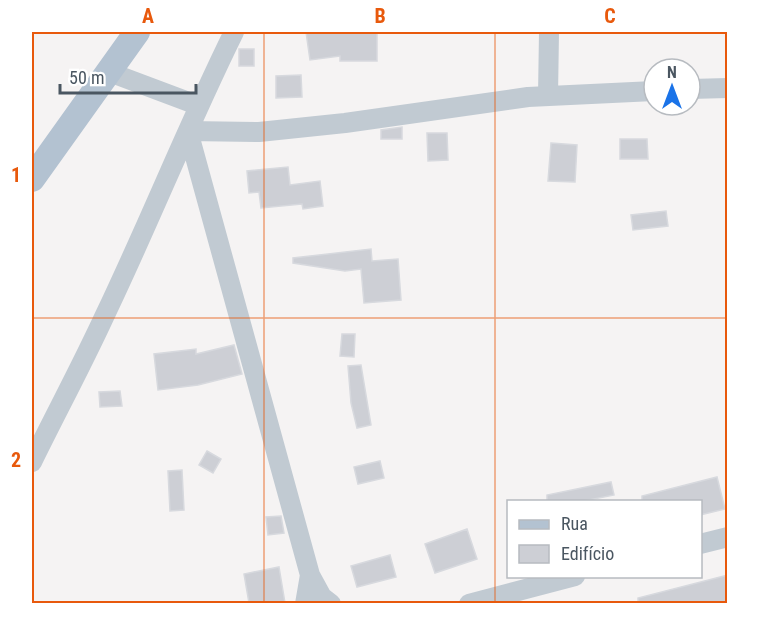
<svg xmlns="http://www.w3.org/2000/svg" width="759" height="635" font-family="'Roboto Condensed',sans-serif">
<rect width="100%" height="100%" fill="#f5f3f3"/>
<path fill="#cdcfd5" stroke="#d7d9de" stroke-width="1.5" d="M 306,32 L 377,32 L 377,61 L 340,61 L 340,56 L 310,60 Z
M 239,49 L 254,49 L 254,66 L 239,66 Z
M 301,75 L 302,97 L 276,98 L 276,76 Z
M 402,127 L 402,139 L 381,139 L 381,130 Z
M 427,133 L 447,133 L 448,160 L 428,161 Z
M 620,139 L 647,139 L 648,159 L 620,159 Z
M 551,143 L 577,145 L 575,182 L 548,181 Z
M 288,167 L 290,185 L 320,181 L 323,206 L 303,209 L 302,204 L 261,208 L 259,192 L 249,193 L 247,171 Z
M 666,211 L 668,226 L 633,230 L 631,215 Z
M 371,249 L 372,261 L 398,259 L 401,300 L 364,303 L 361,269 L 345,271 L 293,263 L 293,258 Z
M 342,334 L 355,334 L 354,357 L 340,356 Z
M 234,345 L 242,374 L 198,385 L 158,390 L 154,354 L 196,349 L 196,354 Z
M 361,365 L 371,425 L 357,428 L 351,403 L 348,366 Z
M 120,391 L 122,406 L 100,407 L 99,392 Z
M 207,451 L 221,459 L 213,473 L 199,465 Z
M 380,461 L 384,478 L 358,484 L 354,467 Z
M 182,470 L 184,510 L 170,511 L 168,471 Z
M 717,477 L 725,509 L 700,515 L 700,501 L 642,501 L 642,496 Z
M 611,482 L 614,495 L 584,501 L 547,501 L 547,495 Z
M 281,516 L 284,533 L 268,535 L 266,517 Z
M 467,529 L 477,559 L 435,573 L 425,544 Z
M 390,555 L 396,577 L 357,587 L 351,566 Z
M 279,567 L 285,603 L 249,603 L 244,574 Z
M 728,575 L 728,603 L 638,603 L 638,598 Z"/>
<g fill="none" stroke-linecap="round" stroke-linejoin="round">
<path stroke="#c1cad2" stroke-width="20" d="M 109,72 L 197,105
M 690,89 L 728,88
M 548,96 L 549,32
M 32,462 C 56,413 82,365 105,315 C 150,221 188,125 234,32
M 700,544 L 728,537
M 305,604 L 310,575
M 331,604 L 322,597 L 310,575 L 188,131 L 259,132 L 345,123 L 528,97 L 654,91
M 469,604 L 575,576"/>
<path stroke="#b3c2d1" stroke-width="26" d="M 32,179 L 137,32"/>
</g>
<path fill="none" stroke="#e8590c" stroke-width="1.5" stroke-opacity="0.55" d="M 264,32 L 264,604M 495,32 L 495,604M 32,318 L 728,318"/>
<rect width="759" height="635" fill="none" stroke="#ffffff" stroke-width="66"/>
<rect x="507" y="500" width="195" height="78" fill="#ffffff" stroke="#b7bbc0" stroke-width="1.5"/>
<rect x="519" y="520" width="30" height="9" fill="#b3c2d1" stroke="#b7bbc0" stroke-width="1.5"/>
<text x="561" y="530" font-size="18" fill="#4a5661">Rua</text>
<rect x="519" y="545" width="30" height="18" fill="#cdcfd5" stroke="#b7bbc0" stroke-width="1.5"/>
<text x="561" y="560" font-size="18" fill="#4a5661">Edifício</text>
<g transform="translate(672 87)"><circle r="28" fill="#ffffff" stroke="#b7bbc0" stroke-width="1.5"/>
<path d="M0-4.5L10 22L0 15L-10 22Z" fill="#1a73e8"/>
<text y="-9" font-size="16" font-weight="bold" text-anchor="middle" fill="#4a5661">N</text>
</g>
<path d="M60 84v9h136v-9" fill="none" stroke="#4a5661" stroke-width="3"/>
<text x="69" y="84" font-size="18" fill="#4a5661" stroke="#ffffff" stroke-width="4.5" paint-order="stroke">50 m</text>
<rect x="33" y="33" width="693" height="569" fill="none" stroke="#e8590c" stroke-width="2"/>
<g font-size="20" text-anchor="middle" font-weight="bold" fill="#e8590c">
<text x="148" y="23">A</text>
<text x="380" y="23">B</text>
<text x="610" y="23">C</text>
<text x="16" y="182">1</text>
<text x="16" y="467">2</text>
</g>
</svg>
